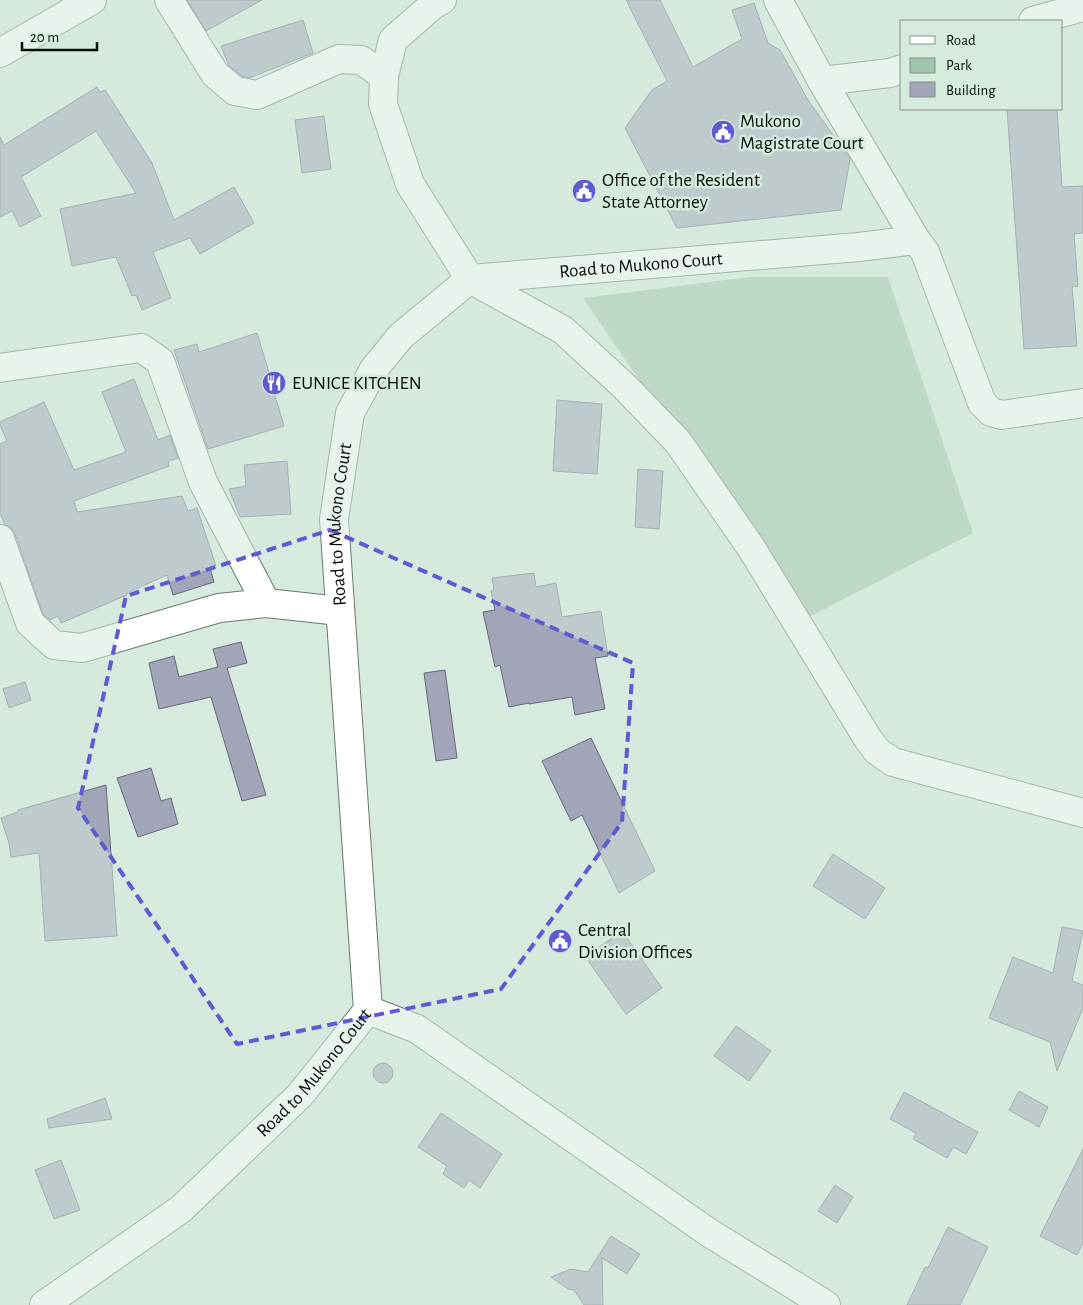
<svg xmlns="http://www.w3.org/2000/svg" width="1083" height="1305" font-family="'Alegreya Sans',sans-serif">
<rect width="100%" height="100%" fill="#d6eadd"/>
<path fill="#a2c3ad" d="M 749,277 L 888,277 L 973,533 L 803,620 L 583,298 Z"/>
<path fill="#a2a4b7" stroke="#686a7c" d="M 187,0 L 262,0 L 206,31 Z
M 626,0 L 660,0 L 693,67 L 742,39 L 732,10 L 754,3 L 768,43 L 780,50 L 808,100 L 850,159 L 841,210 L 677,228 L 625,128 L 652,90 L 667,81 Z
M 303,20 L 313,53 L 249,78 L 242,76 L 229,66 L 221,46 Z
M 97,87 L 100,92 L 105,90 L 152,163 L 174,220 L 234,187 L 254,223 L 200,254 L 190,238 L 153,252 L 171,298 L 142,310 L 136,295 L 132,296 L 116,257 L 72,266 L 60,209 L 136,193 L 96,131 L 21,177 L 41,216 L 20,227 L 12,211 L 0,217 L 0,137 L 4,145 Z
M 1007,109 L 1057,109 L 1062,187 L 1083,186 L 1083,233 L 1074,234 L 1078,286 L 1072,287 L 1077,346 L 1024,349 Z
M 324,116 L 331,169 L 302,173 L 295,120 Z
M 257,333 L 276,395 L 275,396 L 284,426 L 208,449 L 174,350 L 197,344 L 199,352 Z
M 134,379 L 158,440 L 170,435 L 178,458 L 168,461 L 169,466 L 74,501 L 77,512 L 182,496 L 188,511 L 197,508 L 216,566 L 210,568 L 214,582 L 173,595 L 167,575 L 127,593 L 127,595 L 61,623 L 58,616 L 50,620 L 43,614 L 15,534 L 10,527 L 5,525 L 0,513 L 0,444 L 7,441 L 0,425 L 0,422 L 44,402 L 74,470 L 126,452 L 102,392 Z
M 557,400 L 602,404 L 597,474 L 553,471 Z
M 287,461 L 291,514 L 240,517 L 229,489 L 246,486 L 244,465 Z
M 638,469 L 663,471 L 659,529 L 635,527 Z
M 534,573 L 536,587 L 556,583 L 562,617 L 601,611 L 608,656 L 595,658 L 605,709 L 575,715 L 572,697 L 529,704 L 529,703 L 509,707 L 500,665 L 495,667 L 483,612 L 495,610 L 491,591 L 494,590 L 492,578 Z
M 241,642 L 247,663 L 227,668 L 266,795 L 242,801 L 211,697 L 159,709 L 149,663 L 174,656 L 179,677 L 218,667 L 213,649 Z
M 445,670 L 457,758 L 436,761 L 424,673 Z
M 25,682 L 31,700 L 9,708 L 3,689 Z
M 591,738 L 655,871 L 619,893 L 582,815 L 571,821 L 542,761 Z
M 151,768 L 161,801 L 171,798 L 178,824 L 138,837 L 117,778 Z
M 106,785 L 117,936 L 45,941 L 39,853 L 11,857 L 9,843 L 1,818 L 18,812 L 18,810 Z
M 833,854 L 885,888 L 865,919 L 813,886 Z
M 1062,927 L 1083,931 L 1072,981 L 1083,985 L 1083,1008 L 1057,1071 L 1050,1042 L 989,1018 L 1013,957 L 1053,973 Z
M 622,931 L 662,988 L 626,1014 L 589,962 L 589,954 Z
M 736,1026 L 771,1051 L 749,1081 L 714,1056 Z
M373 1073a10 10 0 1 1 20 0a10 10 0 1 1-20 0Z
M 1019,1091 L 1048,1107 L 1039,1127 L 1009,1110 Z
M 904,1092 L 978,1132 L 966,1154 L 953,1147 L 947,1158 L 913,1139 L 916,1133 L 890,1119 Z
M 105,1098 L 112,1119 L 49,1128 L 47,1119 Z
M 441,1113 L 502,1154 L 480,1188 L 469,1180 L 464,1188 L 443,1174 L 447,1166 L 418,1147 Z
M 1083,1149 L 1083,1243 L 1077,1255 L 1040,1236 Z
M 61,1160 L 80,1210 L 54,1219 L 35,1170 Z
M 835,1185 L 853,1197 L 837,1223 L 818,1211 Z
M 948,1227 L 988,1247 L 960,1305 L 907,1305 L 925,1267 L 928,1268 Z
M 611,1236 L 640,1254 L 627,1274 L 602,1258 L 603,1305 L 584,1305 L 574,1290 L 568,1289 L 551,1277 L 571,1269 L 588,1272 Z"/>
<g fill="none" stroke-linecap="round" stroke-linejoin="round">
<g stroke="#67796d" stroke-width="30">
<g id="street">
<path d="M 169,0 L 215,74 L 235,91 L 257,95 L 339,59 L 361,60 L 384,76"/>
<path d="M 442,0 L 433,5 L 393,40 L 384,76 L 383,104 L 410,184 L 470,279 L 563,330 L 625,387 L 678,442 L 752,549 L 868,739 L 877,751 L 893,762 L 1083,813"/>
<path d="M 778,0 L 822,81 L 916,240 L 925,252 L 982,403 L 991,412 L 1002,415 L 1083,403"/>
<path d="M 1033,21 L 1083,7"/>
<path d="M 0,53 L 92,0"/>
<path d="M 822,81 L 890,73 L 902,69"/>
<path d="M 0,368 L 141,348 L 160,361 L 203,482 L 266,603"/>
<path d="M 0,539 L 30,623 L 54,645 L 82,648 L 219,608 L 266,603 L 340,611"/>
<path d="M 368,1010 L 417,1029 L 708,1232 L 826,1305"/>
<path id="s1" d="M 44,1305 L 181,1209 L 300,1095 L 368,1010 L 334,519 L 350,413 L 374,369 L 401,336 L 470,279 L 859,247 L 916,240"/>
</g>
</g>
<use href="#street" stroke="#fff" stroke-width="28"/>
</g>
<path d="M0 0H1083V1305H0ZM 330,530 L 633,663 L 622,822 L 501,989 L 237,1044 L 78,808 L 126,596 Z" fill="#d6eadd" fill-opacity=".55" fill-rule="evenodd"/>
<path fill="none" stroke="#605ad2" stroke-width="4" stroke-dasharray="10 6" stroke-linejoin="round" d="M 330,530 L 633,663 L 622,822 L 501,989 L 237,1044 L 78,808 L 126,596 Z"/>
<defs>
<g id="civic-disc" transform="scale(1.25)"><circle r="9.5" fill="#605ad2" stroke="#d6eadd"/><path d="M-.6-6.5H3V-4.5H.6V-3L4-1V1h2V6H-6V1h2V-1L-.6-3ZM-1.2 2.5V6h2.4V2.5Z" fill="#fff"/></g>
<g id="restaurant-disc" transform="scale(1.25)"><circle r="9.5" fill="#605ad2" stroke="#d6eadd"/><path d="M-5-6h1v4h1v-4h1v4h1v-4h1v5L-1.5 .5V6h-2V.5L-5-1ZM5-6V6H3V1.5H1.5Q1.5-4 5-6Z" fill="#fff"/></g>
</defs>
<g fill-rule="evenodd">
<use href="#civic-disc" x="723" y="132"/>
<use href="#civic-disc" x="584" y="191"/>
<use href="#restaurant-disc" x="274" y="383"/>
<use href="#civic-disc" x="560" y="941"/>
</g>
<g text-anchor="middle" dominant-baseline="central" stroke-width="5" stroke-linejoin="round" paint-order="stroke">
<g font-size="19" fill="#080e0a" stroke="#d6eadd" text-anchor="start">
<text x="740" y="121">Mukono<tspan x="740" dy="22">Magistrate Court</tspan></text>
<text x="602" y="180">Office of the Resident<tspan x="602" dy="22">State Attorney</tspan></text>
<text x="292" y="383">EUNICE KITCHEN</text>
<text x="578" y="930">Central<tspan x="578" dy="22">Division Offices</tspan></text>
</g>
<g font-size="19" fill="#080e0a" stroke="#d6eadd">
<text stroke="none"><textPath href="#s1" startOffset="1394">Road to Mukono Court</textPath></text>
<text stroke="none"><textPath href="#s1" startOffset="928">Road to Mukono Court</textPath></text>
<text stroke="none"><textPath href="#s1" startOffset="358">Road to Mukono Court</textPath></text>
</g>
</g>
<rect x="900" y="20" width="162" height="90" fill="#d6eadd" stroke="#849289"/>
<rect x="910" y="36" width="25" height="8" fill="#ffffff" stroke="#849289"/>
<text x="946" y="45" font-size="15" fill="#080e0a">Road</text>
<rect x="910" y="58" width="25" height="15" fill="#a2c3ad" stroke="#849289"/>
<text x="946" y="70" font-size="15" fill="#080e0a">Park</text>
<rect x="910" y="82" width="25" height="15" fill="#a2a4b7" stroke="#849289"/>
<text x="946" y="95" font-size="15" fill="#080e0a">Building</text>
<path d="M22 42v8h75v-8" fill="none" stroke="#080e0a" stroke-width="2.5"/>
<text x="30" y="42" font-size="15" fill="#080e0a" stroke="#d6eadd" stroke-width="4" paint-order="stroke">20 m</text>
</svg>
